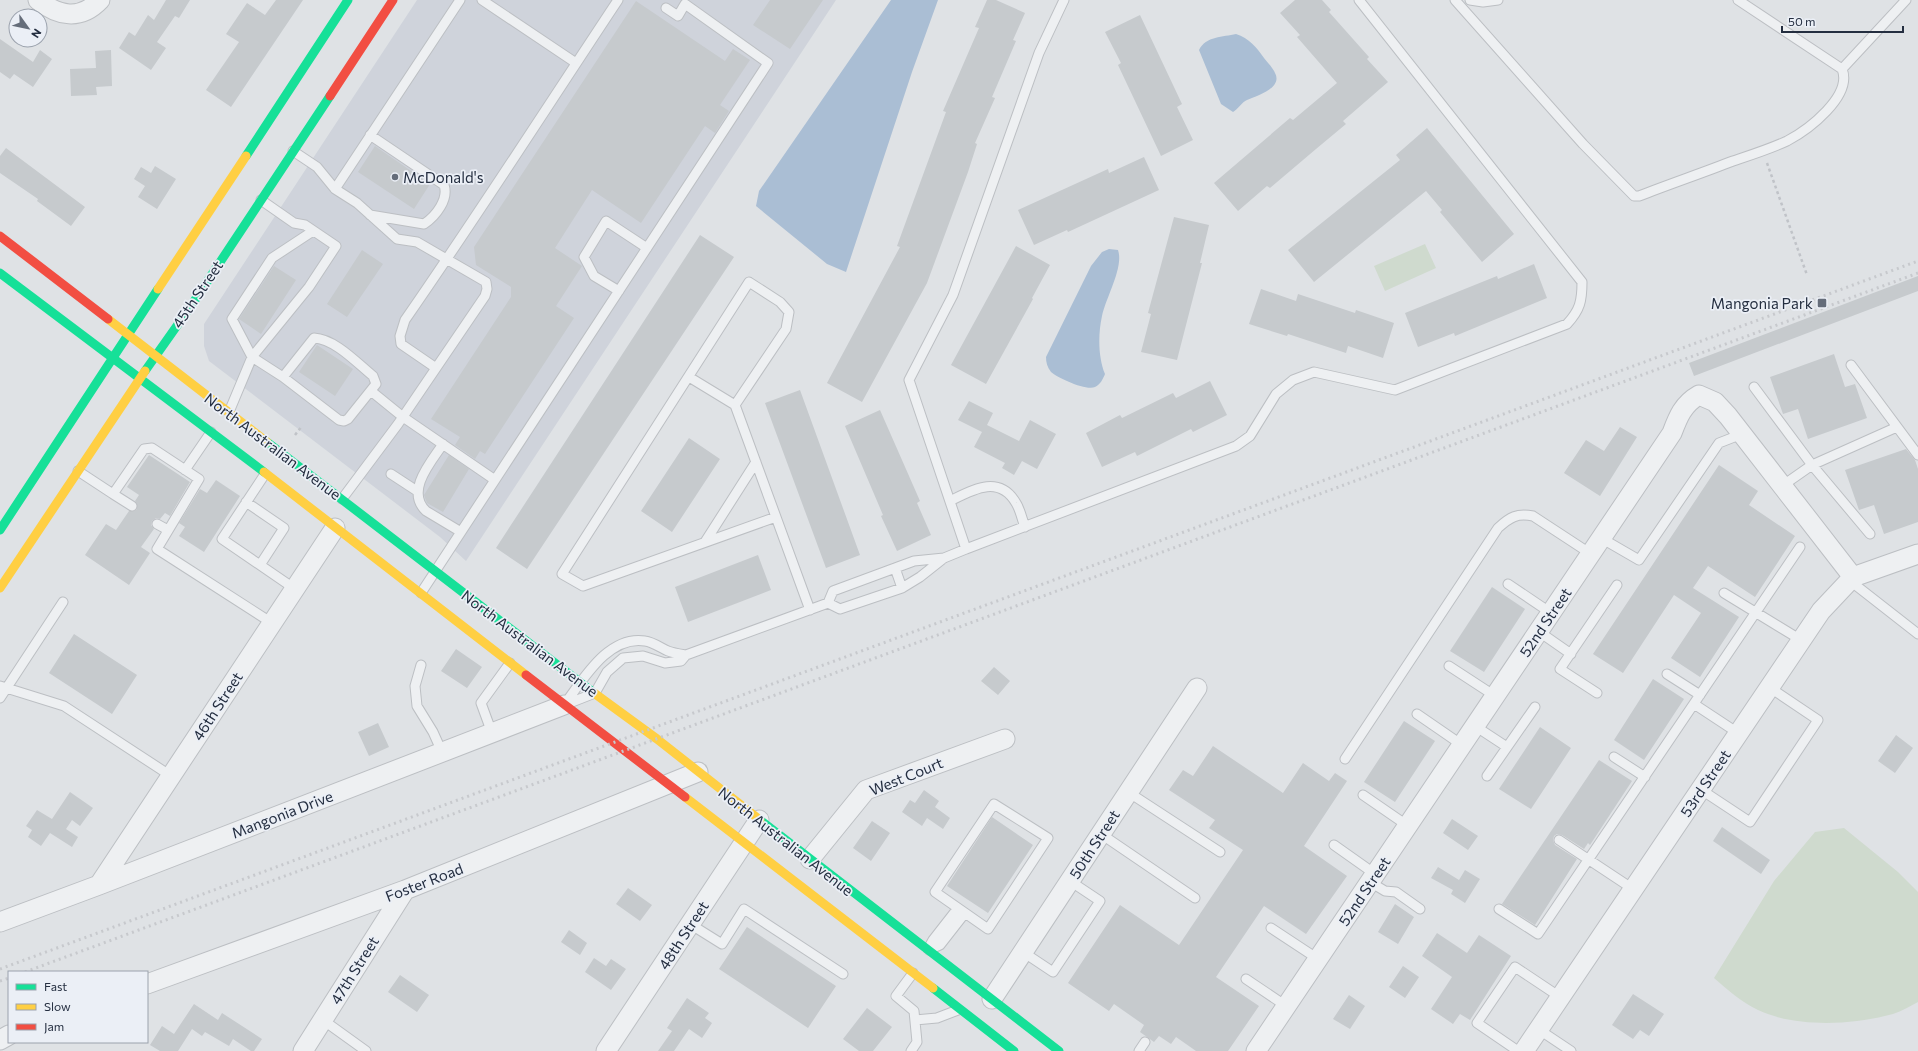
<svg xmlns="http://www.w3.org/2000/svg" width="1918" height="1051" font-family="Commissioner,sans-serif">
<rect width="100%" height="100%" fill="#dfe2e5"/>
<path fill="#cfd3db" d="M 417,0 L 836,0 L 466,561 L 440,537 L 209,361 L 204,346 L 204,324 Z"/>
<path fill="#cfdace" d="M 1425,244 L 1436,268 L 1385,291 L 1374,266 Z
M 1844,828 L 1898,872 L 1918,892 L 1918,1002 C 1910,1006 1902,1011 1893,1014 C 1854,1025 1796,1028 1758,1010 C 1741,1002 1728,990 1714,978 L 1774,881 L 1815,832 Z"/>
<path fill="#aabed4" d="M 891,0 L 938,0 L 912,72 L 846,272 L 827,264 L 756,206 L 759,191 Z
M 1236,34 C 1249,38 1257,48 1264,58 C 1268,63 1273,68 1275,73 C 1283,88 1257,96 1247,100 C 1242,102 1238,109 1233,112 L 1221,104 L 1199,50 C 1206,36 1223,37 1236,34 Z
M 1109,249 L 1118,250 C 1124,267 1106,297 1102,316 C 1098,334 1098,357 1105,374 C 1103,379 1100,385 1095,387 C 1086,391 1058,378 1051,372 C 1047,367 1046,362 1046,357 L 1091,266 L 1102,252 Z"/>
<path fill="#c6cacd" d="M 166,0 L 190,0 L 179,18 L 175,16 L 157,42 L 166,48 L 151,70 L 119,48 L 129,32 L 135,36 L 148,15 L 154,20 Z
M 276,0 L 303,0 L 231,107 L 206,90 L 239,42 L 226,34 L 247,3 L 265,15 Z
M 770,0 L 823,0 L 790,49 L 753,25 Z
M 987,0 L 996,0 L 1025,13 L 1013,40 L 1016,41 L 992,97 L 995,98 L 975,143 L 977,144 L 968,172 L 927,283 L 862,402 L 827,383 L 900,247 L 897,246 L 946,112 L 943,111 L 979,28 L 975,27 Z
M 1295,0 L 1322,0 L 1331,10 L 1329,12 L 1369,57 L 1367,59 L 1388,82 L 1343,121 L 1346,124 L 1316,149 L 1270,188 L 1267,186 L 1238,211 L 1214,183 L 1290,118 L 1293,120 L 1337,83 L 1297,37 L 1300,35 L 1280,13 Z
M 636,1 L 725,61 L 733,49 L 750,60 L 720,105 L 729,111 L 715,133 L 705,126 L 641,223 L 592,190 L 555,248 L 582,266 L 556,306 L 574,318 L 485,454 L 480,451 L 475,459 L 455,445 L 460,437 L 431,419 L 511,297 L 511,287 L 476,265 L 474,247 Z
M 1140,15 L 1182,104 L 1177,107 L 1193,140 L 1161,156 L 1118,65 L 1121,63 L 1105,32 Z
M 0,39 L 33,62 L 40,50 L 52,59 L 33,87 L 14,74 L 10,79 L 0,72 Z
M 111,50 L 112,86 L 96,87 L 97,95 L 71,96 L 70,69 L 96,68 L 95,51 Z
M 1427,128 L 1514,234 L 1482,262 L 1440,212 L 1442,210 L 1426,191 L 1314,282 L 1288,250 L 1400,160 L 1396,155 Z
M 375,146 L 430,184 L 414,209 L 358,172 Z
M 6,148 L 85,207 L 71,226 L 37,201 L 38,199 L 0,173 L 0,156 Z
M 1144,157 L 1159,190 L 1068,232 L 1067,230 L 1034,245 L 1018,210 L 1108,169 L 1109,173 Z
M 155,166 L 176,179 L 157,209 L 138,197 L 145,186 L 134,179 L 141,167 L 151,173 Z
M 1174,217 L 1209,225 L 1200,263 L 1202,263 L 1177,360 L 1141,352 L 1151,314 L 1148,313 Z
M 700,235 L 734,257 L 527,569 L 496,548 Z
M 1016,246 L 1050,265 L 1032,298 L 1033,299 L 986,384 L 951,365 Z
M 362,250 L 383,264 L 347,317 L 327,304 Z
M 1534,264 L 1547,298 L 1455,336 L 1454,333 L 1418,347 L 1405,313 L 1497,276 L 1498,279 Z
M 274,266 L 296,280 L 261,334 L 239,319 Z
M 1918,276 L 1918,291 L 1694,376 L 1689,363 Z
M 1261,289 L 1296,301 L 1298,294 L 1355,313 L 1356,310 L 1394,323 L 1383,358 L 1348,346 L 1346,353 L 1288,334 L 1287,336 L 1249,324 Z
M 317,345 L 353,369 L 335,396 L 299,372 Z
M 1834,354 L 1845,387 L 1855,384 L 1867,418 L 1808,439 L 1798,409 L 1783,414 L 1770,377 Z
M 1210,381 L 1227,415 L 1193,432 L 1191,429 L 1137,456 L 1135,452 L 1102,467 L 1086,433 L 1120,415 L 1122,418 L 1173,393 L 1176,398 Z
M 800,390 L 860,555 L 826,568 L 765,403 Z
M 969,401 L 993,413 L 987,425 L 1019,441 L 1030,420 L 1056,434 L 1037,469 L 1022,461 L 1014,475 L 1002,468 L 1005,463 L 974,447 L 982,432 L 958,420 Z
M 880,410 L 920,501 L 917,503 L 931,535 L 897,551 L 881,516 L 883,515 L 845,426 Z
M 1620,427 L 1637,437 L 1600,496 L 1564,473 L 1586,440 L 1604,451 Z
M 689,438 L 720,459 L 672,532 L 641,511 Z
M 1906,449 L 1915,460 L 1918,469 L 1918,522 L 1884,534 L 1874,505 L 1859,510 L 1845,470 Z
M 149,455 L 190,482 L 170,516 L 165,513 L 160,519 L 156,518 L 152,521 L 151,525 L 154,529 L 141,547 L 150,553 L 129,585 L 85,555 L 106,524 L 116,530 L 129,511 L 134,511 L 137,509 L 137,504 L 135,501 L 139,495 L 127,487 Z
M 449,455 L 469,469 L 443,512 L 427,503 L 424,495 Z
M 1719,465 L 1758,491 L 1749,505 L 1795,536 L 1755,597 L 1708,566 L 1693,588 L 1739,617 L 1700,677 L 1671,658 L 1701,613 L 1674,595 L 1623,673 L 1593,654 Z
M 216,480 L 240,496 L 204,552 L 179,536 L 185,527 L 179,523 L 200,489 L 207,493 Z
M 758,555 L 771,590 L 688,622 L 675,587 Z
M 1492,587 L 1525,609 L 1484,672 L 1450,651 Z
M 74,634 L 137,675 L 112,714 L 49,673 Z
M 456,649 L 482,667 L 467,688 L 441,671 Z
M 994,667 L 1010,681 L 998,695 L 981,681 Z
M 1653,679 L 1684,699 L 1644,760 L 1614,740 Z
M 1404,721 L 1435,741 L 1395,802 L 1364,782 Z
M 378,723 L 389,747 L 369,756 L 358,732 Z
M 1540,727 L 1571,748 L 1531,809 L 1499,789 Z
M 1896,735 L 1913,748 L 1895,773 L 1878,761 Z
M 1213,746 L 1283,793 L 1303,763 L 1329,781 L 1335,773 L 1347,781 L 1304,846 L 1347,876 L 1306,934 L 1264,906 L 1216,977 L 1259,1006 L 1228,1051 L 1196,1051 L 1176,1037 L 1171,1044 L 1159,1036 L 1154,1042 L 1140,1032 L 1144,1025 L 1114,1004 L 1109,1011 L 1068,983 L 1120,905 L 1179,945 L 1243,850 L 1209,828 L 1215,820 L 1169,790 L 1183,770 L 1193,776 Z
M 1599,760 L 1632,781 L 1590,845 L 1588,843 L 1584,849 L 1562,835 L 1557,834 L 1554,836 L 1553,840 L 1555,845 L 1577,859 L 1535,925 L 1502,904 Z
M 924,790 L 939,801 L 935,807 L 950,818 L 943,829 L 927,818 L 922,826 L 902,812 L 910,800 L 915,803 Z
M 70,792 L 93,808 L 80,826 L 72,820 L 66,829 L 78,837 L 72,847 L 50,833 L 41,846 L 28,837 L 32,830 L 26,826 L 37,810 L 52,819 Z
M 992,817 L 1033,845 L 988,913 L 947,886 Z
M 1452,819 L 1478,836 L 1468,850 L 1443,833 Z
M 872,821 L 890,833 L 871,861 L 853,848 Z
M 1722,827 L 1770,860 L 1761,874 L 1713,841 Z
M 1438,867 L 1459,880 L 1465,870 L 1480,879 L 1465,903 L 1451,894 L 1453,890 L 1431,878 Z
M 628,888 L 652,905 L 640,921 L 616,904 Z
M 1395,904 L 1414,917 L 1398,944 L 1378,932 Z
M 747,927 L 836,986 L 808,1028 L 719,969 Z
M 569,930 L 587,943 L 580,955 L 561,942 Z
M 1437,933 L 1467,953 L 1479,935 L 1511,956 L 1470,1020 L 1460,1014 L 1453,1024 L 1431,1009 L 1452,977 L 1422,956 Z
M 594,958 L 606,966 L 611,959 L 626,969 L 611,990 L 585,972 Z
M 1403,966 L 1419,977 L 1405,998 L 1389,987 Z
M 400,975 L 429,995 L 417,1012 L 388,992 Z
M 1633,994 L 1664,1014 L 1649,1036 L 1640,1030 L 1633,1039 L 1612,1025 Z
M 1349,995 L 1365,1006 L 1350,1029 L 1333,1019 Z
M 687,998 L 709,1013 L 705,1018 L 712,1023 L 702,1038 L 689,1029 L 674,1051 L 658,1051 L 672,1031 L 667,1028 Z
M 194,1004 L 218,1020 L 222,1013 L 262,1039 L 254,1051 L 251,1051 L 233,1039 L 229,1046 L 205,1032 L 202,1036 L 192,1029 L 178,1051 L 160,1051 L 150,1045 L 162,1026 L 174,1034 Z
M 867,1008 L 892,1027 L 873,1051 L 859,1051 L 843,1039 Z"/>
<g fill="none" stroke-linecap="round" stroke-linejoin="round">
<g stroke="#bcbfc3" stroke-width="11">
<path id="lane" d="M 482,0 L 576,63
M 1455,0 L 1583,144 L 1634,196 L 1639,196 C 1670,184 1702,173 1733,161 C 1751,155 1770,149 1787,141 C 1808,130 1853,96 1842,69 L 1738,0
M 1470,0 L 1483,2 L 1498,0
M 1842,69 L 1906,0
M 293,151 L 317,167 L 335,189 L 357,203 L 397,239 L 417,242 L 486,282 L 487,289 L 485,296 L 398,424 L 342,499
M 335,189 L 460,0
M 261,200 L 294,223 L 305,225 L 336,246 L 309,287 L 252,357 L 232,319 L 272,258 L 313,231
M 370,215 L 424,224 C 436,216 449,199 444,185 L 370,135
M 619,291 L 594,276 L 584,257 L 606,221 L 647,248
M 1851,365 L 1918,455
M 436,368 L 401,344 L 400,336 L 405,320 C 478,215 547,107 618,0
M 689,377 L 735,405
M 1754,387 L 1812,465 L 1870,534
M 371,391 L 403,417 L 495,480
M 229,412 L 252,357 L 283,377 L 339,420 L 344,421 L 348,419 L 376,384 L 373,376 C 357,363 335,339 314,338 L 283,377
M 443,444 C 431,462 405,491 426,511 L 461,532
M 185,470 L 211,432
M 78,471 L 113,494 L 144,449 L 152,448 L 199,479 L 157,549 L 272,623
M 265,474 L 222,539 L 295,589
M 391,474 L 417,491
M 1782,486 L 1812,465 L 1897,427
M 113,494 L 132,506
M 950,501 C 972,490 999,474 1016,503 C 1020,509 1022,519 1025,527
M 246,502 L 284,528 L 260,565
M 776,517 L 583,586 L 562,574 L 749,282 L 780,302 L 789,312 L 786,329 L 735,405 L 810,610
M 157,524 L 168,530
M 1601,538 L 1639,560 L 1719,443 L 1742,434
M 705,542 L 756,462
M 966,549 L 909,380 L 953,295 L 1039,53 L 1064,0
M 895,568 L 902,588
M 1849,580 L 1918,634
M 1508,584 L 1551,613
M 421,593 L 768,63 L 685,4 L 678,16 L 666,8
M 1724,593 L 1801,640
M 828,603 L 833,591 L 914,561 L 944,558
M 1538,631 L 1571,654
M 421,665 L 415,686 L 417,706 L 433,732 L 442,752
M 1449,666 L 1495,696
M 1667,674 L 1700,695
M 0,686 L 64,706 L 171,776
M 1597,693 L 1560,669 L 1617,585
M 0,698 L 63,602
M 567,704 L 595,693 L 607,672 L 623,658 L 643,656 L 665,663 L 681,661 L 686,655
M 1694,704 L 1738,733
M 564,705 C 583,680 608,635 645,641 C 653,642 661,648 668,651 C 673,653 680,654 686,655 L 828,603 L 840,609 L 902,588 L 920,577 L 944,558 L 966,549 L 1236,446 L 1250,436 L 1276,394 L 1293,380 L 1314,372 L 1395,390 L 1567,324 C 1580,310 1582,301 1582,282 L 1359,0
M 1417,714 L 1462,745
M 1475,726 L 1507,747
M 492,733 L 481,703 L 510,663
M 1614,757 L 1645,777
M 1345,759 L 1498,528 C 1510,517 1517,513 1533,516 L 1591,554
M 1487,776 L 1535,707
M 1700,789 L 1750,822 L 1818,720 L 1769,687
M 1128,792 L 1220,852
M 1363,795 L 1408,826
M 994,804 L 1048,838 L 988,929 L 935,892 Z
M 1101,834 L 1195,898
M 1559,840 L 1633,889
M 1334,845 L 1375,874
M 1370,882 L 1385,891 L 1396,892 L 1420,909
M 1499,909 L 1538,934 L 1800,547
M 690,924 L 722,944 L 744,909 L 843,974
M 1271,928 L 1318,959
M 928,949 L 933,940 L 958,908
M 929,950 L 940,945 L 965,913
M 1023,952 L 1053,972 L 1100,901 L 1070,881
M 1246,979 L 1286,1006
M 323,1020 L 366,1051
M 915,1020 L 937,1018 L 958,1010
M 1538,1029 L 1571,1051
M 911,1051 L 917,1042 L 914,1011 L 896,996 L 913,973
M 1139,1051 L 1145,1042
M 1518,1051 L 1477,1023 L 1515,967 L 1560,997"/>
</g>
<g stroke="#bcbfc3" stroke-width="21">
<path id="street" d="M 38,0 C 58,16 80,21 100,0
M 810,859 L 866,790 L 1005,739
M 99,885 L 335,528
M 0,922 L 99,885 L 564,705
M 147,984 L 405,890 L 698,772
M 992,999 L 1197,688
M 0,1040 L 9,1035
M 303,1051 L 405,890
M 606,1051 L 759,820
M 1256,1051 L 1672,433 C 1678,417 1683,404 1699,395 L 1715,402 L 1728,416 L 1853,577
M 1524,1051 L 1821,611 L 1853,577 L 1918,554"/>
</g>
<path stroke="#c0c3c8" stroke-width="2.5" stroke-dasharray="3 3" stroke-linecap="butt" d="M 1767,163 L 1807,275
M 295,435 L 302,426"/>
<use href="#lane" stroke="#eef0f2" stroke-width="9"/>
<use href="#street" stroke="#eef0f2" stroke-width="19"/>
<path stroke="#16e098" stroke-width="9" d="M 246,156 L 348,0
M 0,273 L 264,472
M 145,371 L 193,303 L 330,96
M 267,442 L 594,693
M 0,530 L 158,289
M 760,820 L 1059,1051
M 933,988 L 1014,1051"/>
<path stroke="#ffcf43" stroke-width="9" d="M 158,289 L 246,156
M 108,319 L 267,442
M 264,472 L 526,675
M 0,588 L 145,371
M 594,693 L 657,739 L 760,820
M 685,797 L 933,988"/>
<path stroke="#f24e42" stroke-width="9" d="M 330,96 L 393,0
M 0,236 L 108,319
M 526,675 L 685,797"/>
<path stroke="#c7c9cd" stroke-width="3" stroke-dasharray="2 4" stroke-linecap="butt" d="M 0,969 L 1918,261
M 25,972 L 1918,273
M 0,981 L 9,978"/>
</g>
<g fill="#656d7a" stroke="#ebeff6" stroke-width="1.5">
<circle cx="395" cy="177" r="4"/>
<rect x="1817" y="298" width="10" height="10" rx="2"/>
</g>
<g text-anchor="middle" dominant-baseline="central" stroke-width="3.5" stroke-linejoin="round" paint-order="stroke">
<g font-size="15" fill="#242e40" stroke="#ebeff6" text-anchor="start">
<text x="403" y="177">McDonald's</text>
<text x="1813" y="303" text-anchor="end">Mangonia Park</text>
</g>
<g font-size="15" fill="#242e40" stroke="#ebeff6">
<text transform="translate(197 294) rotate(-56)">45th Street</text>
<text transform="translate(273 446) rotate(37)">North Australian Avenue</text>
<text transform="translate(1545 622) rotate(-56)">52nd Street</text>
<text transform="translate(530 643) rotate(37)">North Australian Avenue</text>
<text transform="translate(217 706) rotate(-57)">46th Street</text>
<text transform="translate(906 776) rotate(-22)">West Court</text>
<text transform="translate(1705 783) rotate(-56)">53rd Street</text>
<text transform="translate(282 814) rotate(-21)">Mangonia Drive</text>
<text transform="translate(786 841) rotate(38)">North Australian Avenue</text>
<text transform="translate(1094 844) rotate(-57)">50th Street</text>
<text transform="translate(424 882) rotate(-21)">Foster Road</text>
<text transform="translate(1364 891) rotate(-56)">52nd Street</text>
<text transform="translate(683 935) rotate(-57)">48th Street</text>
<text transform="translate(354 970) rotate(-58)">47th Street</text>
</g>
</g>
<rect x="8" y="971" width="140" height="72" fill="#ebeff6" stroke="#9ba2ad"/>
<rect x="16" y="984" width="20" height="6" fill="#16e098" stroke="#9ba2ad"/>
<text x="44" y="991" font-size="12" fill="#242e40">Fast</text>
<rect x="16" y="1004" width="20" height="6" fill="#ffcf43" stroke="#9ba2ad"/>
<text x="44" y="1011" font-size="12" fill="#242e40">Slow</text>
<rect x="16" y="1024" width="20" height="6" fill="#f24e42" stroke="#9ba2ad"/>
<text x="44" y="1031" font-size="12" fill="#242e40">Jam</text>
<g transform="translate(28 28) rotate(123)"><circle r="19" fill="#ebeff6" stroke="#9ba2ad"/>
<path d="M0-3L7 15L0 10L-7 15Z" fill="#656d7a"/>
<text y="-6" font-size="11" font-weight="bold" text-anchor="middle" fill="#242e40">N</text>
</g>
<path d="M1782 26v6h121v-6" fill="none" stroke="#242e40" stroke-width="2"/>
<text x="1788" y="26" font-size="12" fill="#242e40" stroke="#ebeff6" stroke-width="3" paint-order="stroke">50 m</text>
</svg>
